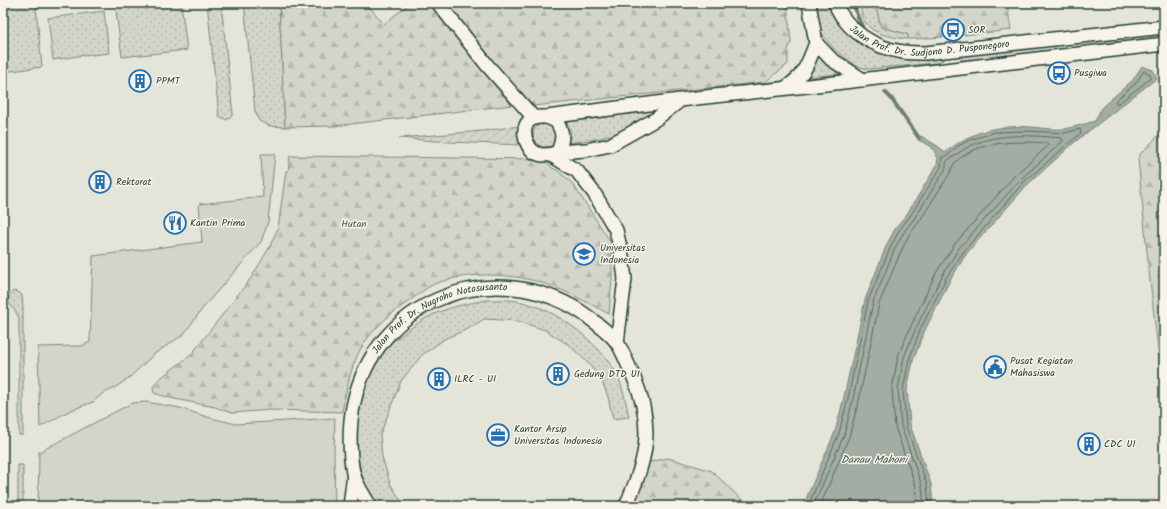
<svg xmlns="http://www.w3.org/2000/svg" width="1167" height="509" font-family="Kalam,sans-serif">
<defs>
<pattern id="grass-dots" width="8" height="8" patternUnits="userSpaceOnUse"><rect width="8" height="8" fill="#d3d5ca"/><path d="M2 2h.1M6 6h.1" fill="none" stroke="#b5b8ae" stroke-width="1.8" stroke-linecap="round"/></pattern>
<pattern id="forest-firs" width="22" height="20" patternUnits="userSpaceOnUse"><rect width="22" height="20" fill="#d3d5ca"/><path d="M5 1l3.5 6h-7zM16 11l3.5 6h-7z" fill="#b5b8ae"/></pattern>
<pattern id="garden-furrows" width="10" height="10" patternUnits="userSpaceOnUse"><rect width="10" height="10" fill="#d3d5ca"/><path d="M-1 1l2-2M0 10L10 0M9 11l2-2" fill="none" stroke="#b5b8ae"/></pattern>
</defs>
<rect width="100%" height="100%" fill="#f7f3e8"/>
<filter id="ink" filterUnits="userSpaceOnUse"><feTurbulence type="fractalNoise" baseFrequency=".025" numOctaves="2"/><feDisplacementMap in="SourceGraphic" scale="8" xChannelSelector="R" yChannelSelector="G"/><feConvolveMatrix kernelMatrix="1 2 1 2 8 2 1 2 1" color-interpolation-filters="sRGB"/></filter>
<g filter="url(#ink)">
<path fill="#e5e4d9" d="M 3,3 L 1164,3 L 1164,506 L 3,506 Z"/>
<path fill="url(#grass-dots)" stroke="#79897f" d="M 3,3 L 56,3 L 64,5 L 36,8 L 42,67 L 3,72 Z
M 115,3 L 181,3 L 187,50 L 122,57 Z
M 207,3 L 221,3 L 233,114 L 227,120 L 219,116 Z
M 244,3 L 279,3 L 285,127 L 270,126 L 259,121 L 255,111 Z
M 815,3 L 828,3 L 836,19 L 847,32 L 860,42 L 943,57 L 943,60 L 937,63 L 868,69 L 856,66 L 834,49 L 820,31 Z
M 860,3 L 875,3 L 881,27 L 907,34 L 909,39 C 895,38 873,35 865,22 C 861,17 861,9 860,3 Z
M 104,11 L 109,53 L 92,55 L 91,54 L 53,60 L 48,18 Z
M 1164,31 L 1164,37 L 971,60 L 962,60 L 960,56 L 962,54 Z
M 819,54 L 825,62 L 838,74 L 808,77 Z
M 666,108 L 617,133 L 596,139 L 567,143 C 573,134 571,127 564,119 Z
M 544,123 L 553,127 L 557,132 L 556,144 C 537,157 522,128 544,123 Z
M 13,291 L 18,292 L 22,295 L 23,308 L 23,435 L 19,435 L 19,319 C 17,308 0,302 13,291 Z
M 487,300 C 500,300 514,299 526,303 C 560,312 599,343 616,373 C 623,386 626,403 629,417 L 613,419 L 608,397 L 602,381 L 589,364 L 569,345 L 545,330 L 518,321 L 484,319 L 468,329 L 446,338 L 422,355 L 401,381 L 380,435 L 382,457 L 390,483 L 401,501 L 396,506 L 377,506 C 351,467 352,424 368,381 C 373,368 377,357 386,347 C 391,342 398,338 403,334 C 413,326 423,319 434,314 C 450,307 469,303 487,300 Z
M 18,465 L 23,465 L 23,506 L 18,506 Z"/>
<path fill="url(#forest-firs)" stroke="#79897f" d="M 279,3 L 366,3 L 384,24 L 410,3 L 430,3 L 512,105 L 334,126 L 285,127 Z
M 447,3 L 787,3 L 791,42 L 788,50 L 788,64 L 765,82 L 533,106 L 478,46 L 470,31 Z
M 875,3 L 1007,3 L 1011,30 L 964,35 L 963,25 C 957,23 947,24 941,28 L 943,37 L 912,39 L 909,39 L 907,34 L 881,27 Z
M 1164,130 L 1164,401 L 1149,272 L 1138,159 L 1141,153 Z
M 290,156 L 545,159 L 552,168 L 557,170 L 572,183 L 612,244 L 612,279 L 609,314 C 586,302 564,289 539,282 C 507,273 469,272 437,283 C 431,285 424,290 419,294 C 397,309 373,326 360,350 C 350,369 346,391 342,412 L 270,410 L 232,413 L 215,407 L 170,398 L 154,393 L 153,387 L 159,379 L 191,355 L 251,278 L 269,248 L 278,228 L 286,171 L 288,171 Z
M 668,458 L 712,471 L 748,506 L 634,506 L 646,463 Z"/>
<path fill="#d3d5ca" stroke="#79897f" d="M 261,154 L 275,154 L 268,222 L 261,242 L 206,304 L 183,335 L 154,354 L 129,378 L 113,389 L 102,394 L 93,402 L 69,411 L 40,427 L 38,347 L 82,346 L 90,342 L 93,256 L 202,242 L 199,204 L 263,197 Z
M 146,402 L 180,408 L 207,417 L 236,424 L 335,418 L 334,455 L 335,506 L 38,506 L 39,452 L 132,403 Z"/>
<path fill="url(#garden-furrows)" stroke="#79897f" d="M 520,126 C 516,133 517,138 521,145 L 449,142 L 399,138 L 482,131 Z"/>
<path fill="#a4ada3" stroke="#6f8077" d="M 1142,66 L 1153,70 L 1157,78 L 1076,141 L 1026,186 L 967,253 L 950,280 L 924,332 L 913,361 L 907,390 L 910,425 L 931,484 L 933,506 L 803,506 L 835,432 L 844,397 L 865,300 L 887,244 L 896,227 L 907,214 L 937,165 L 938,158 L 931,146 L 918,140 L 921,136 L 939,147 L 945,153 C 971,131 996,125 1031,127 C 1042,128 1054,130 1065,129 C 1074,127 1085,124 1095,121 L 1102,107 L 1133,80 Z"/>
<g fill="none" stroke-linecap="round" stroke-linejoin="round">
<path stroke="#546a60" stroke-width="1" d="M 1145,71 L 1150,74 L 1151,78 L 1119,103 L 1116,103 L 1116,100 L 1136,83 L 1143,72 Z
M 808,506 L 839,433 L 848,398 L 868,301 L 891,246 L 900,229 L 910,216 L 941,167 L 942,157 L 947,156 L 958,146 L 970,140 L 995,132 L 1027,131 L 1064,133 L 1080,129 L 1081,133 L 1023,183 L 964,251 L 946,278 L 920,330 L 909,360 L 903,390 L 906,426 L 927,485 L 929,506
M 813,506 L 844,435 L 853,399 L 873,302 L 895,248 L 904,232 L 914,219 L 945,170 C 946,167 946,163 947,161 C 949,159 953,157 955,156 C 984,131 1027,135 1062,138 L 1063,141 L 1020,180 L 959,248 L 942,276 L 916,328 L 904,357 L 898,389 L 901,426 L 922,486 L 924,506
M 820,506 L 849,437 L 859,400 L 879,304 L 901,251 L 909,235 L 919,222 L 950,173 C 951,170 952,167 954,164 C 975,140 1018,141 1047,143 L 1048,146 L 1015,175 L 954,245 L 936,273 L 911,326 L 898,356 L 892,389 L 895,427 L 916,487 L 918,506"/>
<path stroke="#6f8077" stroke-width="4" d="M 854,3 L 856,12 L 863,29
M 885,92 L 891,98 L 919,138"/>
<g stroke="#1f3d34" stroke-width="16">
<g id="minor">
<path d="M 438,3 L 487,65 L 534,118"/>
<path d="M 809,3 L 816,43 L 831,59 L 863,80"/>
<path id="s1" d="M 835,3 C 846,31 875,48 903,52 C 911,53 918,53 925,53 L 1164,27"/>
<path d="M 785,88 C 805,76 808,63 816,43"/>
<path d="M 541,117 L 547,117 L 556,121 C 564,133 563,139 558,152 C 550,155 541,157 534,152 C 525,145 521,129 529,121 C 532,118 537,117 541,117 Z"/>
<path d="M 547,117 L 696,98 L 835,83 L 1164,44"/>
<path d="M 558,152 L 586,150 L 610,145 L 656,119 L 678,102"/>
<path d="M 551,155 L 577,171 L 594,193 L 616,230 L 622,256 L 625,279 L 617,343"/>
<path d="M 350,506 L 354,474"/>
<path id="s2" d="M 370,506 C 365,498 355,482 353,473 C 349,452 349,423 354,402 C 376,303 485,258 573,307 C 584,313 612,334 618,344 C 624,354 629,367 634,378 C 643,399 648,424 645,447 C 642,468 634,487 626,506"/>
</g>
</g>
<use href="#minor" stroke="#f7f3e8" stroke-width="13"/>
</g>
</g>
<defs>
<g id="bus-ring" transform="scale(1.15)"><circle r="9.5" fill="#f7f3e8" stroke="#1f6fb2" stroke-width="1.5"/><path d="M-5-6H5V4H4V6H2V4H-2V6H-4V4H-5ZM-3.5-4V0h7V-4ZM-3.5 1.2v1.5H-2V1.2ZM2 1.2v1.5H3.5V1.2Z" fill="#1f6fb2"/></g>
<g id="building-ring" transform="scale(1.15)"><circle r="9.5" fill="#f7f3e8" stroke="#1f6fb2" stroke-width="1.5"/><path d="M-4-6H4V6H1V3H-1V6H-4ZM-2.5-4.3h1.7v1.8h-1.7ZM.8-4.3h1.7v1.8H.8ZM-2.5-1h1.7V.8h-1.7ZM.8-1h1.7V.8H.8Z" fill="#1f6fb2"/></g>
<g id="restaurant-ring" transform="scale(1.15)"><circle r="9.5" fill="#f7f3e8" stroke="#1f6fb2" stroke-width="1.5"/><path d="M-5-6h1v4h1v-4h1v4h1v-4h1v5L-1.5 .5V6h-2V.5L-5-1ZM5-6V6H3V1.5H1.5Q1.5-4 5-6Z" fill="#1f6fb2"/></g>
<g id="university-ring" transform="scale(1.15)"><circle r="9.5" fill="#f7f3e8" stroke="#1f6fb2" stroke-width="1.5"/><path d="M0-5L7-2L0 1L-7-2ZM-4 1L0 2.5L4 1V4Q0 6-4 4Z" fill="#1f6fb2"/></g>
<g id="civic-ring" transform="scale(1.15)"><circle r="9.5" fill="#f7f3e8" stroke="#1f6fb2" stroke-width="1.5"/><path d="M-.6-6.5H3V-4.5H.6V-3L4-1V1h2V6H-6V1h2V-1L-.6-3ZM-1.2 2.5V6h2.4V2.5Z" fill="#1f6fb2"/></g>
<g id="office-ring" transform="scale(1.15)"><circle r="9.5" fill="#f7f3e8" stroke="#1f6fb2" stroke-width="1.5"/><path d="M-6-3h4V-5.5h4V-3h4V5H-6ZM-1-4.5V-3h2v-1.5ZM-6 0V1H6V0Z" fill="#1f6fb2"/></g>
</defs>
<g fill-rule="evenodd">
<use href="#bus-ring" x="953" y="30"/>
<use href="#bus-ring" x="1059" y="73"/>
<use href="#building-ring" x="140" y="81"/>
<use href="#building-ring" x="100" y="182"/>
<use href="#restaurant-ring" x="175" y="223"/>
<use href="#university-ring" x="584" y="254"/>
<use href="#civic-ring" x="995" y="367"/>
<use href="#building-ring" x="558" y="374"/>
<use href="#building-ring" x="439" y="379"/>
<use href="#office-ring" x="498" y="435"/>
<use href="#building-ring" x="1089" y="444"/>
</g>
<g text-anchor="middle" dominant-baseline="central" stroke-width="3" stroke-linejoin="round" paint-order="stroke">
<g font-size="10" fill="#1f3d34" stroke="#f7f3e8" text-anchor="start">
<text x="968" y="30">SOR</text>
<text x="1074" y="73">Pusgiwa</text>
<text x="156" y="81">PPMT</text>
<text x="116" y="182">Rektorat</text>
<text x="190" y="223">Kantin Prima</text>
<text x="600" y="248">Universitas<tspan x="600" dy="12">Indonesia</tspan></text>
<text x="1010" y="361">Pusat Kegiatan<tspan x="1010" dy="12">Mahasiswa</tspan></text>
<text x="574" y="374">Gedung DTD UI</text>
<text x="454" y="379">ILRC - UI</text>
<text x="514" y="429">Kantor Arsip<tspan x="514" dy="12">Universitas Indonesia</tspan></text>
<text x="1104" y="444">CDC UI</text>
</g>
<g font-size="10" fill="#1f3d34" stroke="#f7f3e8">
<text stroke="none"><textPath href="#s1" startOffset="112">Jalan Prof. Dr. Sudjono D. Pusponegoro</textPath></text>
<text stroke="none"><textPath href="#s2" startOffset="240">Jalan Prof. Dr. Nugroho Notosusanto</textPath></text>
</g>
<g font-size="10" fill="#435b52" stroke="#f7f3e8">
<text x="354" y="224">Hutan</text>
</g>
<g font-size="11" font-style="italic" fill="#405950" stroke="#f7f3e8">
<text x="874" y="460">Danau Mahoni</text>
</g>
</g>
<rect width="1167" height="509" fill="none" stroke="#f7f3e8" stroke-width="16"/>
<rect x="8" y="8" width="1151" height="493" fill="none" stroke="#1f3d34" stroke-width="1.5" filter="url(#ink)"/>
</svg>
